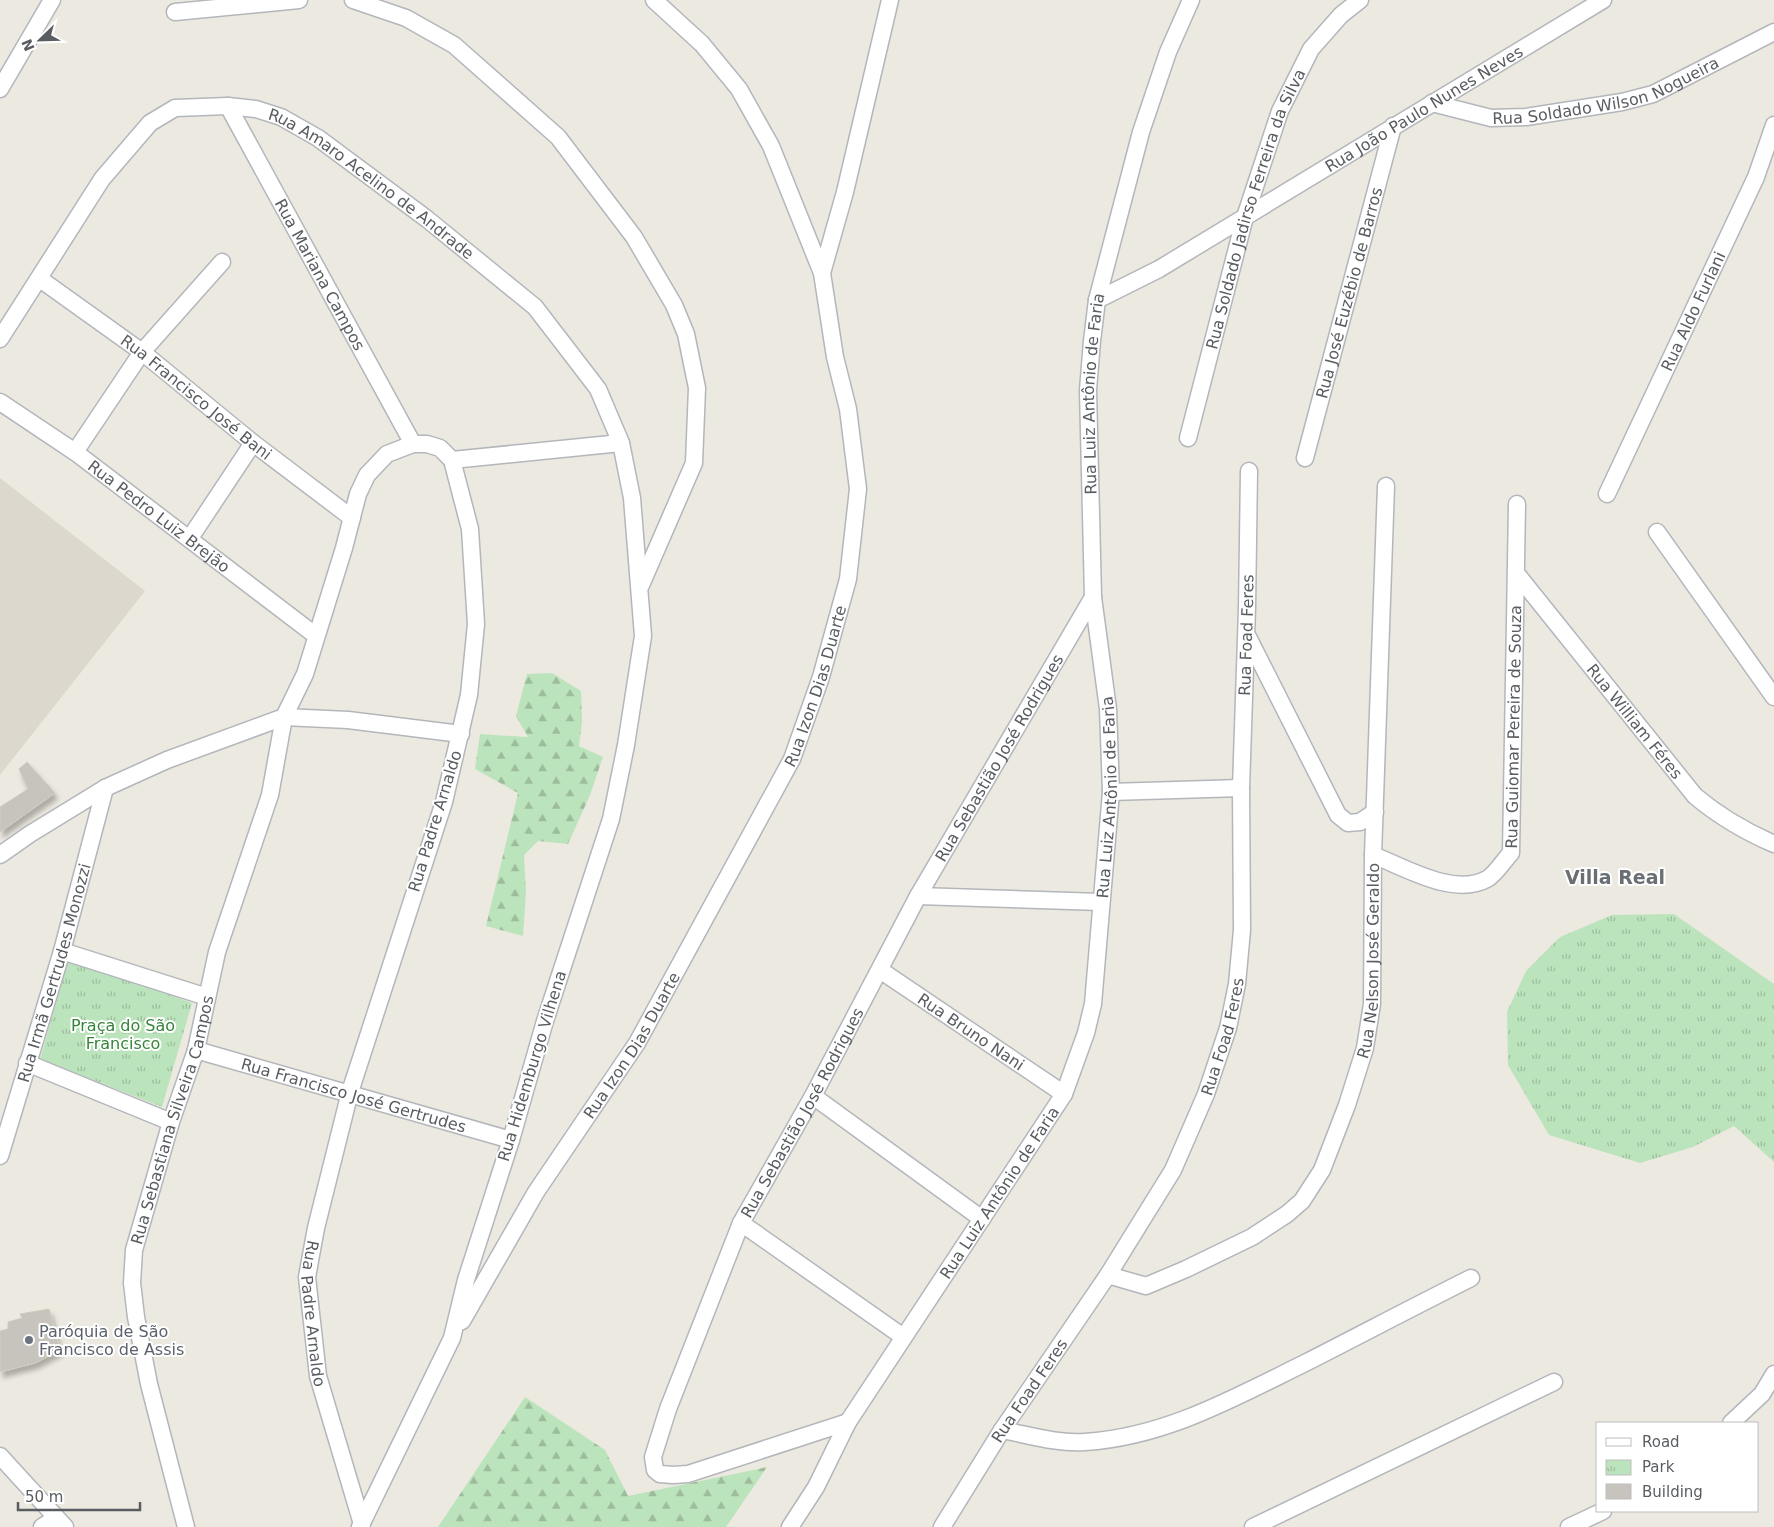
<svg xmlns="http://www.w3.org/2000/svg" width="1774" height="1527" font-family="'DejaVu Sans',sans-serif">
<defs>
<pattern id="forest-firs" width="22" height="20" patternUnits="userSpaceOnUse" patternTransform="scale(1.25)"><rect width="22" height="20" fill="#bce4bc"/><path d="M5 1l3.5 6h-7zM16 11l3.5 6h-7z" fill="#9cbc9c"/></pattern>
<pattern id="park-tufts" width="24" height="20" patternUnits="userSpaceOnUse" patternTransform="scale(1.25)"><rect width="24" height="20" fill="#bce4bc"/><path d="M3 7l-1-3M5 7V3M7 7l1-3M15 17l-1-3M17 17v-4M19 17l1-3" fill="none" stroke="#9cbc9c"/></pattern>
<filter id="shadow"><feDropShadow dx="3" dy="5.5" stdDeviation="2.5" flood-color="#0004"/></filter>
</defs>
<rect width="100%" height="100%" fill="#ece9e0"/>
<path fill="#dcd8ce" d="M 0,478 L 145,591 L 0,775 Z"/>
<path fill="url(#forest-firs)" d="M 552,673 L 581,691 L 582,722 L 579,746 L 603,757 L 590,795 L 568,844 L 538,841 L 524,855 L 526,891 L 523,936 L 486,926 L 518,793 L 475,769 L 480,734 L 528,737 L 516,716 L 527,674 Z
M 525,1397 L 605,1450 L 628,1496 L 767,1467 L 726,1527 L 438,1527 Z"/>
<path fill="url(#park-tufts)" d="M 1674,914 L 1774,984 L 1774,1162 L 1734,1126 L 1693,1147 L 1640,1163 L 1549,1135 L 1508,1065 L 1507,1012 L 1526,971 L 1560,937 L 1612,915 Z
M 69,958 L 192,1003 L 162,1107 L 40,1059 Z"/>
<path fill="#c7c4bd" stroke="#d0cbbf" filter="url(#shadow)" d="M 27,762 L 55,793 L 0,832 L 0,807 L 28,789 L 19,769 Z
M 49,1309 L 60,1350 L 35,1363 L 0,1372 L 0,1331 L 8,1329 L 8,1322 L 22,1318 L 20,1314 Z"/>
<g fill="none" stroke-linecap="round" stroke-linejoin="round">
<g stroke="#b3b6bb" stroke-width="19">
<g id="minor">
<path d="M 353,0 L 406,18 L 454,45 L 558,137 L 634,237 L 674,305 L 686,334 L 697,388 L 694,463 L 641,585"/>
<path d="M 175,12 L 299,0"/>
<path d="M 0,89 L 52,0"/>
<path id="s1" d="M 1432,103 L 1491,118 L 1526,117 L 1622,102 L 1653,94 L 1774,32"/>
<path id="s2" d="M 228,106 L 413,444"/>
<path d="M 822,273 L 845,192 L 890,0"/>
<path id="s3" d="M 40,279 L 142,352 L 253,443 L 352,518"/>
<path id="s4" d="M 1097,300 L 1159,269 L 1603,0"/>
<path id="s5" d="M 0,339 L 102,179 L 150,123 L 175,108 L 228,106 L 256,109 L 281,117 L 318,138 L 427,219 L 535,307 L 598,389 L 621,443 L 632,498 L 643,636 L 626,745 L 611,819 L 545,1021 L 511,1140 L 466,1280 L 452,1338 L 360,1527"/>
<path id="s6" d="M 0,402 L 75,452 L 315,635"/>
<path id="s7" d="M 1188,438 L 1245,217 L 1280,111 L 1311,49 L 1341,15 L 1360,0"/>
<path d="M 75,452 L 142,352 L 222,262"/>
<path id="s8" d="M 1305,458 L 1393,126"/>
<path d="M 452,460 L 621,443"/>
<path id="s9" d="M 1607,494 L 1756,177 L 1774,125"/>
<path d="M 1657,532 L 1774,697"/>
<path d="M 190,538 L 253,443"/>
<path id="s10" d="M 1516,573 L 1695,796 C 1720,817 1744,831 1774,844"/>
<path d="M 1248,637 L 1338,815 L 1348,823 L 1360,822 L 1375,812"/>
<path d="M 1111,792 L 1241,788"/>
<path d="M 0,855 L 30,834 L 105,788 L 167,760 L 284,717 L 348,720 L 461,734"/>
<path id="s11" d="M 1373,855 C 1406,868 1454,897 1487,879 C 1496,874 1504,860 1511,853 L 1517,504"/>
<path d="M 918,896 L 1101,902"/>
<path d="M 62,951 L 207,997"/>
<path id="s12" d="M 880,970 L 1064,1094"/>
<path id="s13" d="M 196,1050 L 511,1140"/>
<path d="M 27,1063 L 171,1122"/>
<path d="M 813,1096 L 982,1219"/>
<path id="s14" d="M 0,1156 L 62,951 L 105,788"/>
<path d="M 741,1223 L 902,1336"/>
<path id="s15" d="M 1108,1275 L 1146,1286 L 1186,1269 L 1252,1237 L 1287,1214 L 1302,1201 L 1322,1170 L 1347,1105 L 1365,1048 L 1372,1004 L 1373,855 L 1386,486"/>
<path id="s16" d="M 462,1321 L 536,1192 L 637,1043 L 792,759 L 821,677 L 848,579 L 858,489 L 848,409 L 835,357 L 822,273 L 771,146 L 739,89 L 702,44 L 654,0"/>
<path id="s17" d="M 848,1422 L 688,1474 L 673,1475 L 660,1474 L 655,1470 L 653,1457 L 668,1409 L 741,1223 L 813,1096 L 918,896 L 1093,597"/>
<path d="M 1731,1423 L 1762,1394 L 1774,1374"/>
<path d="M 1002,1430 C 1029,1435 1057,1444 1085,1442 C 1165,1437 1234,1398 1305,1363 C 1360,1335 1415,1306 1471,1278"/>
<path d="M 0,1456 L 65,1527"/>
<path d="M 42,1527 L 56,1518"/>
<path id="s18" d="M 186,1527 L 149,1384 L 136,1317 L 132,1283 L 134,1250 L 171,1122 L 196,1050 L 217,952 L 270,795 L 284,717 L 305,674 L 344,548 L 358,494 L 367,475 L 387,454 L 413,444 L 427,444 L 440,448 L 452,460 L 470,529 L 476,624 L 469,695 L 444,802 L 350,1092 L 316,1228 L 307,1277 L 318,1376 L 362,1524"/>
<path id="s19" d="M 790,1527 L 816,1487 L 848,1422 L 1064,1094 L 1086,1033 L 1093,1004 L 1111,792 L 1108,709 L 1093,597 L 1088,390 L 1092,341 L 1097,300 L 1141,132 L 1168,52 L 1191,0"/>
<path id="s20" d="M 942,1527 L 1002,1430 L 1108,1275 L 1173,1170 L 1206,1094 L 1228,1028 L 1237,984 L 1242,930 L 1241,788 L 1247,608 L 1249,471"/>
<path d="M 1253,1527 L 1554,1382"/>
<path d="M 1569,1527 L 1603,1511"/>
</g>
</g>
<use href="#minor" stroke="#fff" stroke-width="16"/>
</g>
<circle fill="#6b7280" stroke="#fff" stroke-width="2" cx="29" cy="1340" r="5"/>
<g text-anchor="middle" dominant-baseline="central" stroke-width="4" stroke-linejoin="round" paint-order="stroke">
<g font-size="16" fill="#595d61" stroke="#fff">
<text stroke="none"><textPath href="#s1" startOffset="180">Rua Soldado Wilson Nogueira</textPath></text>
<text stroke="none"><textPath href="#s4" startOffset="379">Rua João Paulo Nunes Neves</textPath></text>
<text stroke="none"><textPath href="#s5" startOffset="512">Rua Amaro Acelino de Andrade</textPath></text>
<text stroke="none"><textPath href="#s7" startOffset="239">Rua Soldado Jadirso Ferreira da Silva</textPath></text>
<text stroke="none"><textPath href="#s2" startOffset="192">Rua Mariana Campos</textPath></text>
<text stroke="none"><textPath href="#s8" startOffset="171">Rua José Euzébio de Barros</textPath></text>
<text stroke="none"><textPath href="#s9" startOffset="202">Rua Aldo Furlani</textPath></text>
<text stroke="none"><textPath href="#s19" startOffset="1220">Rua Luiz Antônio de Faria</textPath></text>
<text stroke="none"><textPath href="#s3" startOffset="196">Rua Francisco José Bani</textPath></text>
<text stroke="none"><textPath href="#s6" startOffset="196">Rua Pedro Luiz Brejão</textPath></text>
<text stroke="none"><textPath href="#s20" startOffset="972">Rua Foad Feres</textPath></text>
<text stroke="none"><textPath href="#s16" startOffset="729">Rua Izon Dias Duarte</textPath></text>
<text stroke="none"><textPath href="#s10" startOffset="190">Rua William Féres</textPath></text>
<text stroke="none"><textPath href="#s11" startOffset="282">Rua Guiomar Pereira de Souza</textPath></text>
<text stroke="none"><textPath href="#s17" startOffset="998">Rua Sebastião José Rodrigues</textPath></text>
<text stroke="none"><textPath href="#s19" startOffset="815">Rua Luiz Antônio de Faria</textPath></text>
<text transform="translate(435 821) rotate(-73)">Rua Padre Arnaldo</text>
<text stroke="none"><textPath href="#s15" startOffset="472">Rua Nelson José Geraldo</textPath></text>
<text stroke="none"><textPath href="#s14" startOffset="191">Rua Irmã Gertrudes Monozzi</textPath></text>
<text stroke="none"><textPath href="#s12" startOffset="110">Rua Bruno Nani</textPath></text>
<text stroke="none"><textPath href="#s20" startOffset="568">Rua Foad Feres</textPath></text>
<text stroke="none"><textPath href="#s16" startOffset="324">Rua Izon Dias Duarte</textPath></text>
<text transform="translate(532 1066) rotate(-73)">Rua Hidemburgo Vilhena</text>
<text stroke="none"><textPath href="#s13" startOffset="164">Rua Francisco José Gertrudes</textPath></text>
<text stroke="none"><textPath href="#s17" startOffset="592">Rua Sebastião José Rodrigues</textPath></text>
<text stroke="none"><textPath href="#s18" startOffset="419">Rua Sebastiana Silveira Campos</textPath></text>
<text stroke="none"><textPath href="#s19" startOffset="395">Rua Luiz Antônio de Faria</textPath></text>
<text stroke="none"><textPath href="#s18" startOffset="2075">Rua Padre Arnaldo</textPath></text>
<text stroke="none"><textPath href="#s20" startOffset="162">Rua Foad Feres</textPath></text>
</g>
<g font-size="16" fill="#358438" stroke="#fff">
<text x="123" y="1025">Praça do São<tspan x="123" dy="18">Francisco</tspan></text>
</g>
<g font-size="16" fill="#5b616d" stroke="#fff" text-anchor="start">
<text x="39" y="1331">Paróquia de São<tspan x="39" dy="18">Francisco de Assis</tspan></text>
</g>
<g font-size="19" font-weight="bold" fill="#6a6f73" stroke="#fff">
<text x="1615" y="877">Villa Real</text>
</g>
</g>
<rect x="1596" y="1422" width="162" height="90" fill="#ffffff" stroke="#bdbec0"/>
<rect x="1606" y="1438" width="25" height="8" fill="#ffffff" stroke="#bdbec0"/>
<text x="1642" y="1447" font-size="15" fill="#595d61">Road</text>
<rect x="1606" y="1460" width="25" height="15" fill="url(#park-tufts)" stroke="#bdbec0"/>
<text x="1642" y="1472" font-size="15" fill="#595d61">Park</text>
<rect x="1606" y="1484" width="25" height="15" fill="#c7c4bd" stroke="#bdbec0"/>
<text x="1642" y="1497" font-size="15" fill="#595d61">Building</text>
<g transform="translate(40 40) rotate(247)" stroke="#ffffff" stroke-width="4" paint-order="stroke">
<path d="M0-4L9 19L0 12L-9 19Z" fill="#595d61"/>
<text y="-8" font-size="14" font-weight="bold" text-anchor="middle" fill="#595d61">N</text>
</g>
<path d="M18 1502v8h122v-8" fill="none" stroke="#595d61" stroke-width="2.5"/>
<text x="25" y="1502" font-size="15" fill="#595d61" stroke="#ffffff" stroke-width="4" paint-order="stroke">50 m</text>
</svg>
